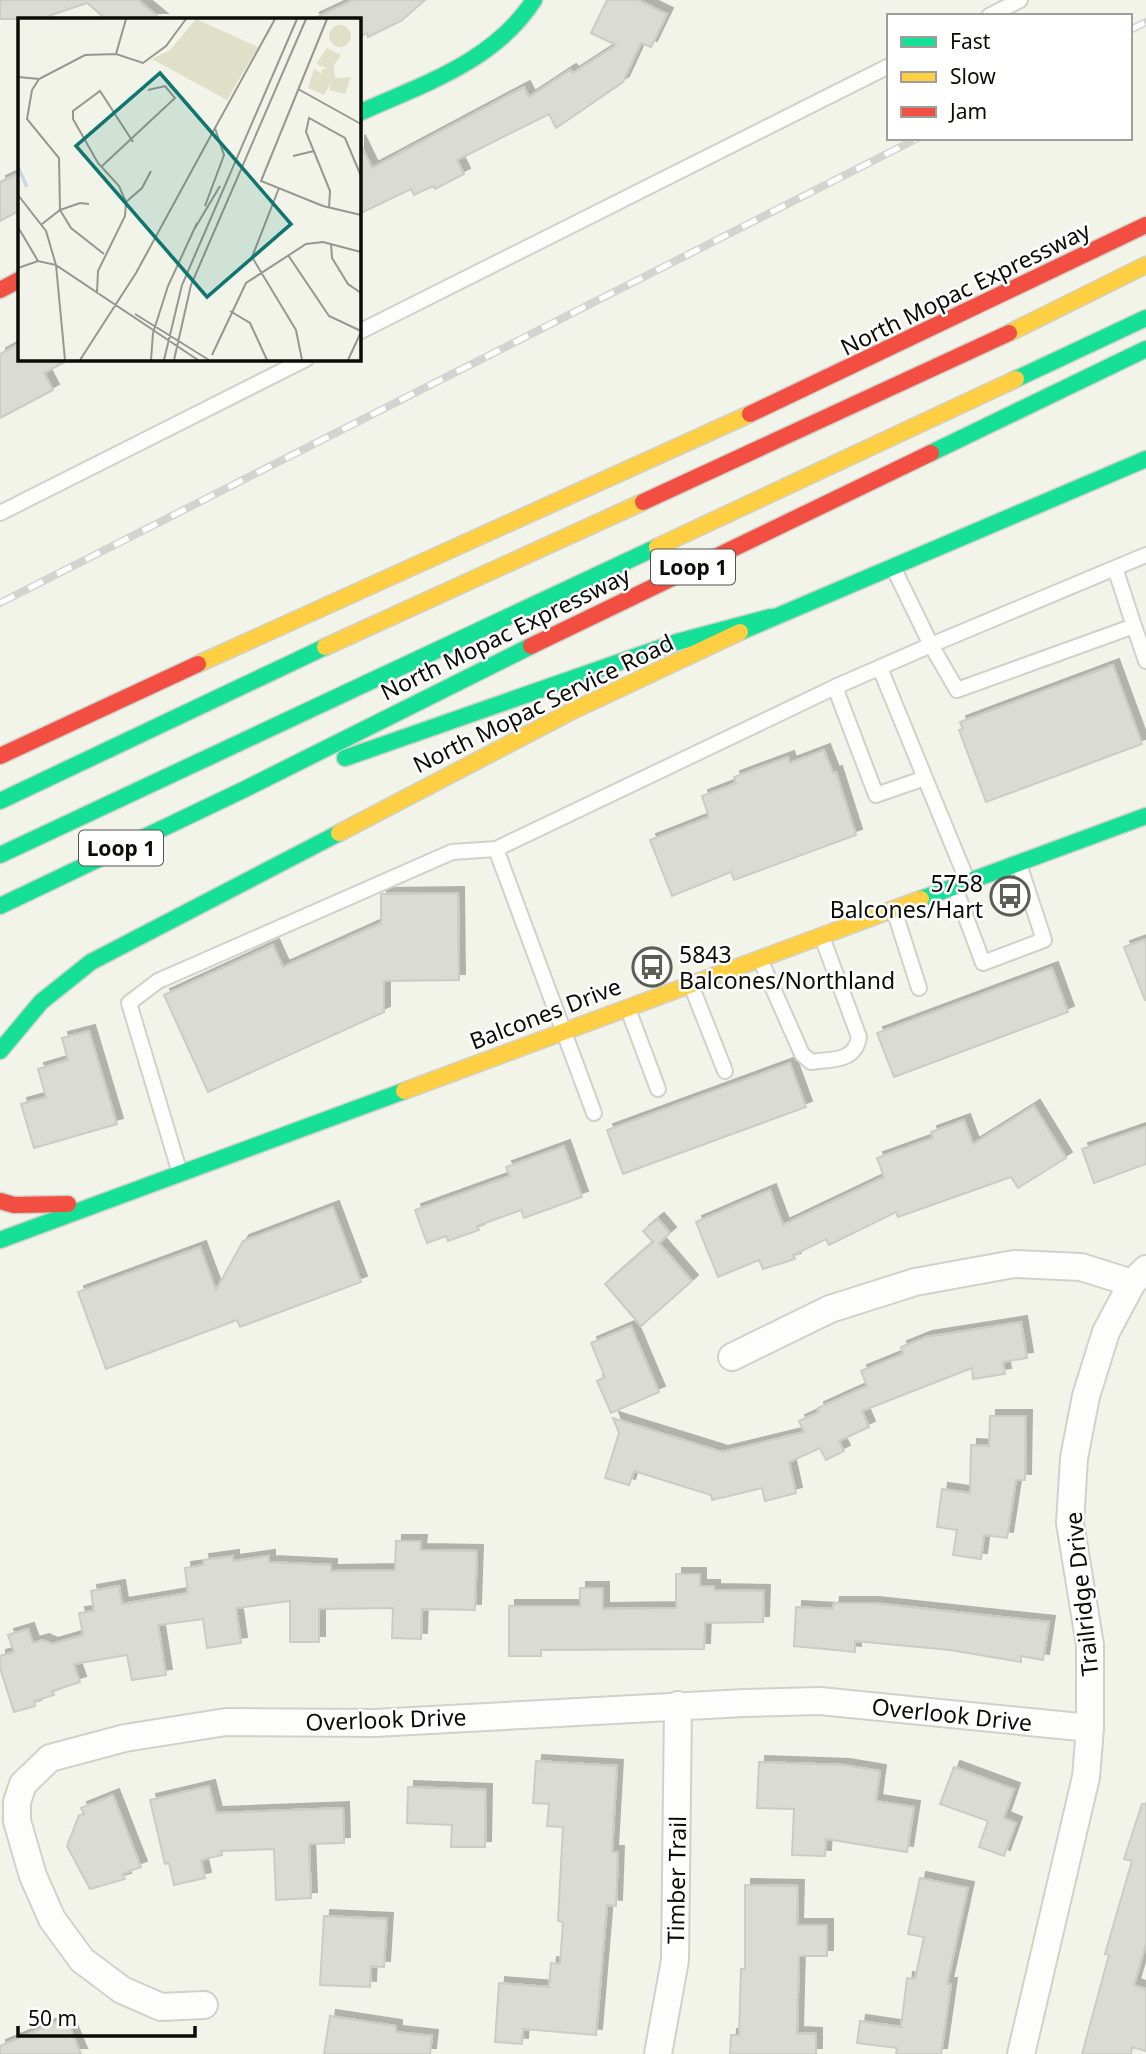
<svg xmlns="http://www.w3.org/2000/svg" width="1146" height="2054" font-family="'Noto Sans',sans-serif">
<defs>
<filter id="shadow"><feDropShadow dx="6" dy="-6" stdDeviation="0" flood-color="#0004"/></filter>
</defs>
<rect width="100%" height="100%" fill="#f2f4e9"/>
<path fill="#dadcd3" stroke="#cbccc4" stroke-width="2" filter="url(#shadow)" d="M 0,0 L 138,0 L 161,19 L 106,19 L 87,3 L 40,19 L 0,19 Z
M 353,0 L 425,0 L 401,21 L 368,37 L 367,33 L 359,37 L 359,19 L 313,19 Z
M 607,0 L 638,0 L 667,14 L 651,47 L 641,43 L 623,82 L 556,128 L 549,114 L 457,160 L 464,174 L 435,189 L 433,186 L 414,195 L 411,189 L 359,214 L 359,141 L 372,168 L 524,87 L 529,97 L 570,70 L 573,73 L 616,45 L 591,33 Z
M 19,173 L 19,211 L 0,221 L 0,182 Z
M 19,344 L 19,359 L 70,359 L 44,373 L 53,390 L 0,418 L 0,354 Z
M 1113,665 L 1142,744 L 986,802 L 959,730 L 963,729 L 960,722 Z
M 824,750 L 833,773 L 836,772 L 856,835 L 734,880 L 731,872 L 672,896 L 650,840 L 709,817 L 702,796 L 736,783 L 734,777 L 788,757 L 790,763 Z
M 458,893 L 459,980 L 384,981 L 384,1012 L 208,1092 L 164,995 L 273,945 L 283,967 L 381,923 L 381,894 Z
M 1146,939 L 1146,1000 L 1145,1000 L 1124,947 Z
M 1052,968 L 1068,1012 L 894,1077 L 877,1033 Z
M 89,1031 L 117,1124 L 34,1148 L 21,1104 L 46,1097 L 38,1069 L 68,1060 L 62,1038 Z
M 790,1063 L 806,1107 L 623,1174 L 607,1130 Z
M 1034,1106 L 1066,1158 L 1018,1188 L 1011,1177 L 898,1217 L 896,1212 L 829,1245 L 826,1239 L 793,1255 L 795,1259 L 763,1269 L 759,1260 L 718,1277 L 696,1222 L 770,1190 L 783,1225 L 884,1177 L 877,1158 L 933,1138 L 931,1132 L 964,1120 L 973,1144 Z
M 1146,1127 L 1146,1164 L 1094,1183 L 1082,1149 Z
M 564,1146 L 582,1197 L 524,1218 L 521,1210 L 477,1226 L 479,1230 L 448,1241 L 446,1236 L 427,1243 L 415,1210 L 510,1176 L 506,1167 Z
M 333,1207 L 361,1282 L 240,1327 L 237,1320 L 106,1369 L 78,1292 L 200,1247 L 216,1290 L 243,1241 Z
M 658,1219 L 670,1233 L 659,1243 L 692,1281 L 641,1326 L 605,1284 L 653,1242 L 643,1231 Z
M 1021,1322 L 1027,1358 L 1003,1362 L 1005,1374 L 973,1379 L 972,1368 L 862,1411 L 869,1427 L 839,1441 L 844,1451 L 826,1460 L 820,1448 L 789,1462 L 796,1493 L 765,1501 L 762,1488 L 712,1500 L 711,1495 L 634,1471 L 629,1485 L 605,1478 L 619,1433 L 613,1418 L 722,1452 L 804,1432 L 799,1421 L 819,1412 L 818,1408 L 867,1386 L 861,1371 L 903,1354 L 901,1347 L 926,1337 Z
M 631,1326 L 659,1392 L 611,1413 L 597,1381 L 605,1377 L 591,1343 Z
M 990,1416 L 1026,1416 L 1025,1480 L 1016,1480 L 1007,1538 L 984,1535 L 981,1559 L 953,1555 L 957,1530 L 937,1527 L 942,1489 L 970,1493 L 971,1445 L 989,1446 Z
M 396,1541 L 421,1541 L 420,1550 L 477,1551 L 475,1610 L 422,1609 L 421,1639 L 392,1638 L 393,1608 L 319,1609 L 319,1642 L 290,1642 L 290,1601 L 236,1608 L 241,1643 L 207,1648 L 203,1619 L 158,1625 L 166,1675 L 132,1680 L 127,1655 L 74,1664 L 80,1682 L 52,1691 L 54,1695 L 34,1701 L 35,1706 L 14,1712 L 0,1668 L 0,1656 L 14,1652 L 8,1635 L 28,1629 L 33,1643 L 43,1640 L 52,1644 L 83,1635 L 79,1613 L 94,1611 L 91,1591 L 119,1586 L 122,1604 L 188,1593 L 185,1568 L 204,1565 L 203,1560 L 233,1556 L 233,1561 L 269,1556 L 269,1562 L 331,1565 L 331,1571 L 395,1570 Z
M 676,1574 L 700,1574 L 700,1586 L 714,1586 L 714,1590 L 764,1591 L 763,1622 L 705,1623 L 704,1649 L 541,1650 L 541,1656 L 509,1656 L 509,1606 L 580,1606 L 580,1588 L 603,1588 L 603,1609 L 676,1608 Z
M 834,1603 L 873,1603 L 1049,1622 L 1043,1660 L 1021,1656 L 1021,1662 L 950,1650 L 855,1641 L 855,1652 L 794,1646 L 796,1607 L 833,1609 Z
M 536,1761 L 617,1766 L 612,1852 L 618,1852 L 616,1906 L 607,1905 L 596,2035 L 523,2029 L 522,2044 L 495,2042 L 499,1983 L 549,1987 L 551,1963 L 560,1964 L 563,1922 L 558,1921 L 563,1827 L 547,1826 L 549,1804 L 533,1803 Z
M 759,1762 L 844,1765 L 880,1771 L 876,1801 L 914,1807 L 907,1852 L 826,1839 L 825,1856 L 792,1855 L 794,1809 L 757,1808 Z
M 954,1767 L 1014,1789 L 1004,1818 L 1016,1823 L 1004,1856 L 979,1847 L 988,1821 L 940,1804 Z
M 209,1786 L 216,1813 L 343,1808 L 344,1843 L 309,1844 L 311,1898 L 276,1900 L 274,1849 L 221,1851 L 222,1855 L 201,1860 L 205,1878 L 174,1885 L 169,1863 L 165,1864 L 150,1800 Z
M 408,1787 L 486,1790 L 485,1847 L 451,1847 L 452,1825 L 407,1823 Z
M 113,1795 L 141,1867 L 122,1874 L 125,1879 L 90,1889 L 67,1846 L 79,1815 L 84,1814 L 81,1808 Z
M 1142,1804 L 1146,1804 L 1146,1944 L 1134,1985 L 1146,1989 L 1146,2051 L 1132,2047 L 1131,2054 L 1082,2054 L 1109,1955 L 1105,1954 L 1132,1861 L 1124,1859 Z
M 920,1878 L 968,1888 L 947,1984 L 951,1984 L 941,2054 L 896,2054 L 897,2048 L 857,2043 L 860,2021 L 901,2027 L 907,1978 L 915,1979 L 924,1937 L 908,1934 Z
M 745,1885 L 798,1886 L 797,1925 L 827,1925 L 827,1956 L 799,1956 L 797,2033 L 816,2034 L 816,2054 L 730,2054 L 731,2035 L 739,2035 L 741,1969 L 745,1969 Z
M 324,1916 L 387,1919 L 384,1967 L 371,1966 L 370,1987 L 320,1985 Z
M 330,2016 L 396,2026 L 396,2032 L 432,2036 L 430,2054 L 324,2054 Z
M 66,2018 L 81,2054 L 0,2054 L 0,2046 Z"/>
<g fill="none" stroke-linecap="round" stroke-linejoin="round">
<g stroke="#d0d1c9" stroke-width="18">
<path id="lane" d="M 989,16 L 1020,0
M 359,332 L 889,66
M 0,513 L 306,359
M 1115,568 L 1134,626 L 957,690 L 931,645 L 1146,555
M 1134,626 L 1146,661
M 835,687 L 876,795 L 925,778 L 880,668
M 925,778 L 967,880
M 955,888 L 983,963 L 1044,940 L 1019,864
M 894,910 L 919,988
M 760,959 L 802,1054 L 811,1062 C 832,1059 855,1062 859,1037 L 822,937
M 691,985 L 725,1071
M 628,1009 L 658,1089
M 594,1113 L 496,849 L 835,687 L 931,645 L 893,567
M 179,1170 L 129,1003 L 158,981 L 452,852 L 496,849"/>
</g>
<g stroke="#d0d1c9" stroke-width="30">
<path id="street" d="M 732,1357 L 830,1309 L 915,1282 L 1014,1264 L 1081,1267 L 1132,1283
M 204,2005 L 161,2007 L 122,1990 L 82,1960 L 52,1919 L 33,1876 L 17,1821 L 17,1802 L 23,1784 L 50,1758 L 125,1738 L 226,1722 L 375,1723 L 744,1703 L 820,1701 L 1090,1728
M 658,2054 L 675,1960 L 678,1705
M 1021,2054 L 1086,1777 L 1090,1728 L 1090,1645 L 1070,1523 L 1074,1458 L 1086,1396 L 1106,1332 L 1132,1283 L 1146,1269"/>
</g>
<g stroke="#d0d1c9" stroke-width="19">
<path id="fast" d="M 359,113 C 423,84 494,62 534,0
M 1016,379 L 1146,318
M 931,453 L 1146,349
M 740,632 L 1146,459
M 345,758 L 677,642 L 771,617
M 0,801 L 325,647
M 0,855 L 657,547
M 921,899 L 1146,816
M 0,906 L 243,790 L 531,646
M 0,1051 L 41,1002 L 91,962 L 339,833
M 0,1240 L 404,1091"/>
</g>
<g stroke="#d0d1c9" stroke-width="19">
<path id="slow" d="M 1009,333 L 1146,265
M 657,547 L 1016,379
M 325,647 L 643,502
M 198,664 L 750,414
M 339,833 L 570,712 L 740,632
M 404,1091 L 921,899"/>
</g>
<g stroke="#d0d1c9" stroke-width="19">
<path id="jam" d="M 0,290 L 19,280
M 750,414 L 1146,225
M 643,502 L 1009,333
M 531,646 L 931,453
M 0,756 L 198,664
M 0,1201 L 14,1205 L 68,1204"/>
</g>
<use href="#lane" stroke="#fdfdfc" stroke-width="14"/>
<use href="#street" stroke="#fdfdfc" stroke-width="26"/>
<use href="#fast" stroke="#16e098" stroke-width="16"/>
<use href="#slow" stroke="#ffcf43" stroke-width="16"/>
<use href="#jam" stroke="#f24e42" stroke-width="16"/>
<g stroke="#d3d3d0" stroke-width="8">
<path id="rail" d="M 1130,30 L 1146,22
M 0,603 L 918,138"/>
</g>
<use href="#rail" stroke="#fff" stroke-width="5" stroke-dasharray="16" stroke-linecap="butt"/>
</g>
<defs>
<g id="bus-ring" transform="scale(2.0125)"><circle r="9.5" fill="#fff" stroke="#5c5d55" stroke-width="1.5"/><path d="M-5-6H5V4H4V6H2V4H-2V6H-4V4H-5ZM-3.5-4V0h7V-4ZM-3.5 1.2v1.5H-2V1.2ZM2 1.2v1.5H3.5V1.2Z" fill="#5c5d55"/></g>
</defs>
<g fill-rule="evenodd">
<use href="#bus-ring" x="1010" y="896"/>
<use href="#bus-ring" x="652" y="967"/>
</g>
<g text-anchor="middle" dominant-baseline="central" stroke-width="5" stroke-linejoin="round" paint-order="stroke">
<g fill="#fff" stroke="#555551" stroke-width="2">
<rect x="651" y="549.5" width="84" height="35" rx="5"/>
<rect x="79" y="830.5" width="84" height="35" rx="5"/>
</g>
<g font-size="21" font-weight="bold" fill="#0c0c06">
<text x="693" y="567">Loop 1</text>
<text x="121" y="848">Loop 1</text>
</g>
<g font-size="23" fill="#0c0c06" stroke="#fff">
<text transform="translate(965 288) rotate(-26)">North Mopac Expressway</text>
<text transform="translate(505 633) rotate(-26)">North Mopac Expressway</text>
<text transform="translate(543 703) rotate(-26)">North Mopac Service Road</text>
<text transform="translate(545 1013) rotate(-21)">Balcones Drive</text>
<text transform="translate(1081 1594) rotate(-96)">Trailridge Drive</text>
<text transform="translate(952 1714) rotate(6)">Overlook Drive</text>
<text transform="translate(386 1719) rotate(-2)">Overlook Drive</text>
<text transform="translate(676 1880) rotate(-89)">Timber Trail</text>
</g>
<g font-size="23" fill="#0c0c06" stroke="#fff" text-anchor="end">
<text x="983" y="883">5758<tspan x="983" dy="26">Balcones/Hart</tspan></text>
<text x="679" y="954" text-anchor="start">5843<tspan x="679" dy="26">Balcones/Northland</tspan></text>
</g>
</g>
<g transform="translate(18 18)">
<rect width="343" height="343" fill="#f2f4e9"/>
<path d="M 178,1 L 240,29 L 209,82 L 134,41 L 152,32 ZM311 18a11 11 0 1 1 22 0a11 11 0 1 1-22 0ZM 309,30 L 323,37 L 316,47 L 317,60 L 333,59 L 327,76 L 311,72 L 314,63 L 306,77 L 290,70 L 296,51 L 305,56 L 303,52 L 309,50 L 298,46 Z" fill="#dee1c7"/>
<path fill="none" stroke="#c7d8ea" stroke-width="3.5" d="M 0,149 L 9,169"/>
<path fill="none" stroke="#96978e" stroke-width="2" d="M 309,1 L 243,163 L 305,188 L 343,197M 98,36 L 108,1M 0,59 L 21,61M 280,71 L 343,106M 275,138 L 296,133M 83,149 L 157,80 L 147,68 L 130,72M 261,170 L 234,239 L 278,312 L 284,342M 0,177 L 28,213 L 38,247 L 180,342M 108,184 L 124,170 L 133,153M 187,188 L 206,137 L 197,110 L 257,1M 311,190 L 312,173 L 288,114 L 291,100 L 327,120 L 343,158M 24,206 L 42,192 L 62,185 L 71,186M 0,209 L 20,243M 177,210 L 202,168M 313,226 L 314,240 L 330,266 L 343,275M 86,236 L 53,210 L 42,192 L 41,140 L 9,101 L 14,72 L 21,61 L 67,37 L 98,36 L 125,45 L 148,28 L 168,1M 270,237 L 311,298 L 343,313M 0,250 L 20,243 L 38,247 L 47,342M 79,275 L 80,253 L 107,198 L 108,184 L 101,168 L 80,145 L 55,101 L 55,93 L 82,73 L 115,124M 212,293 L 232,305 L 249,342M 117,296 L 191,342M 135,315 L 150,268 L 179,205M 194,337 L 228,265 L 288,226 L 305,224 L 343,234M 62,342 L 118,255 L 197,110M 133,342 L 135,315M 146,342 L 164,267 L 279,1M 156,342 L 173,267 L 288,1M 330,342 L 343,314"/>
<path fill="#0f766e" fill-opacity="0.15" stroke="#0f766e" stroke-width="3.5" d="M 142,55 L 273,206 L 189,279 L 58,128 Z"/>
<rect width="343" height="343" fill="none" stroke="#0c0c06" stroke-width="3.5"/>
</g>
<rect x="887" y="14" width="245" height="126" fill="#ffffff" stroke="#9e9e9b" stroke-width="2"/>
<rect x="901" y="37" width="35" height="10" fill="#16e098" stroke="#9e9e9b" stroke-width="2"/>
<text x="950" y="49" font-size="21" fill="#0c0c06">Fast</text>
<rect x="901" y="72" width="35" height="10" fill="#ffcf43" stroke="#9e9e9b" stroke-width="2"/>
<text x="950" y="84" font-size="21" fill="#0c0c06">Slow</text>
<rect x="901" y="107" width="35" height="10" fill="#f24e42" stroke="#9e9e9b" stroke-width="2"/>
<text x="950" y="119" font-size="21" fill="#0c0c06">Jam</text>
<path d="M18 2026v10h177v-10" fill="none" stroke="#0c0c06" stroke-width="3.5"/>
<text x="28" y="2026" font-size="21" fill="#0c0c06" stroke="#ffffff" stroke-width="5" paint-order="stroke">50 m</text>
</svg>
